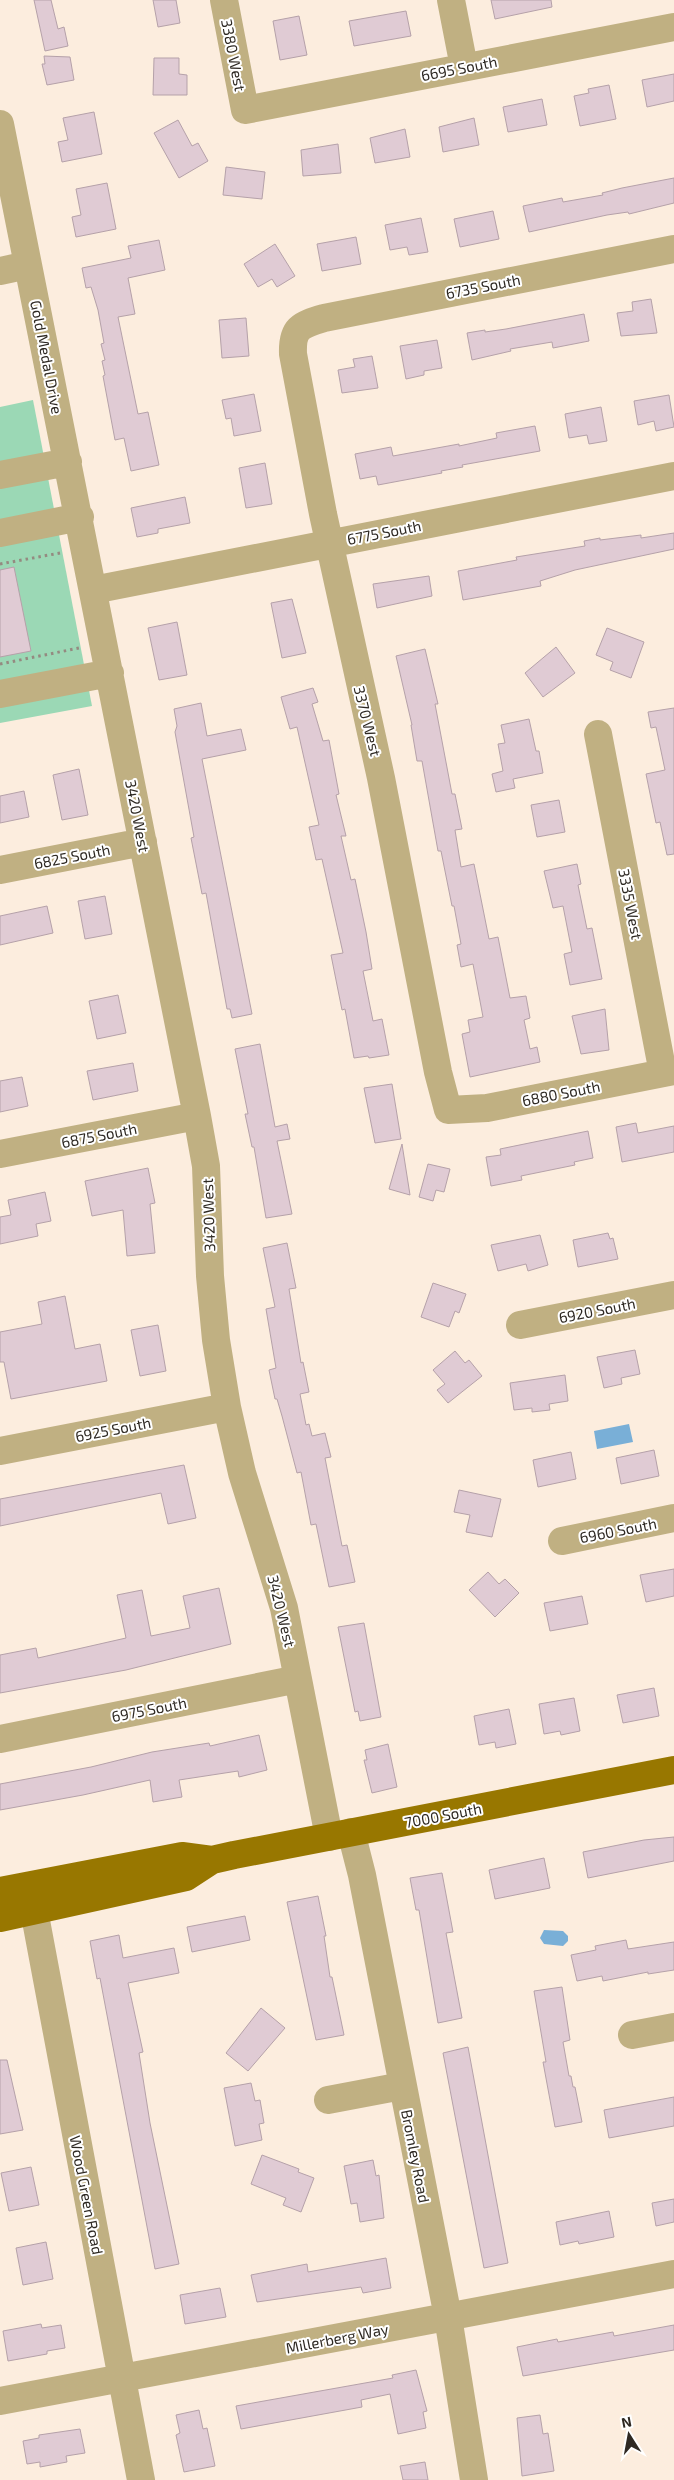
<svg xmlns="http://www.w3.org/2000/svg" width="674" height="2480" font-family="'Exo 2',sans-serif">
<rect width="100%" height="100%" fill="#fcedde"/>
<path fill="#9bd8b5" d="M 33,400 L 92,706 L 0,723 L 0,407 Z"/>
<path fill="#79afd7" d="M 629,1424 L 633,1442 L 597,1449 L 594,1431 Z
M 544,1930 L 563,1931 L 568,1936 L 568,1941 L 563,1946 L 544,1944 L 540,1938 Z"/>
<path fill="#e0cbd4" stroke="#b5a1a9" d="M 34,0 L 51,0 L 58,29 L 64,27 L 68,46 L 45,51 Z
M 153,0 L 176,0 L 180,23 L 158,27 Z
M 491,0 L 551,0 L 552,7 L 495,19 Z
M 406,11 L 411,36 L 354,46 L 349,21 Z
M 299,16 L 307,55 L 280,60 L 273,21 Z
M 44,56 L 70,57 L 74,80 L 47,85 L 42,64 L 45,64 Z
M 154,58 L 179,58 L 179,74 L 187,75 L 187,95 L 153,95 Z
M 674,74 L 674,101 L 647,107 L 642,80 Z
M 609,85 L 616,119 L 580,126 L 574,96 L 589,93 L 588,89 Z
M 542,99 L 547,125 L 508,132 L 503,107 Z
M 94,112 L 102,154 L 62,162 L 58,142 L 68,140 L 63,118 Z
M 474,118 L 479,145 L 443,152 L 439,127 Z
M 178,120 L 192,146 L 198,143 L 208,161 L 179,178 L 154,133 Z
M 405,129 L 410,157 L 375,163 L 370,138 Z
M 338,144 L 341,173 L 303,176 L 301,150 Z
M 226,167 L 265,172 L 262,199 L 223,195 Z
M 674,178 L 674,203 L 629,214 L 628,212 L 607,215 L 529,232 L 523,206 L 562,198 L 563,202 L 603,195 L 602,193 L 622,188 Z
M 107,183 L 116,229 L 76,237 L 72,217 L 81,215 L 76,189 Z
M 493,211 L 499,239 L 460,247 L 454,219 Z
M 421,218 L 428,252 L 409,255 L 407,247 L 390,250 L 385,225 Z
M 356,237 L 361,264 L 322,271 L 317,244 Z
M 159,240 L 165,270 L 128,278 L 135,314 L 118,317 L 138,414 L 148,412 L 159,465 L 131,471 L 124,438 L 115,440 L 103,376 L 105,375 L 102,361 L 105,360 L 101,344 L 104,343 L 98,310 L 91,287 L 86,288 L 82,268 L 131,258 L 128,246 Z
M 275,244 L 295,276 L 277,287 L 272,279 L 258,287 L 244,264 Z
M 651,299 L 657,333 L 621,336 L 617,313 L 633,311 L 632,302 Z
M 584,314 L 589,341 L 553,348 L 552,342 L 510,349 L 511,351 L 472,360 L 467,333 L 485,330 L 485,332 L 506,329 Z
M 246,318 L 249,356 L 222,358 L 219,320 Z
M 437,340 L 442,368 L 424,371 L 424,375 L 406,379 L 400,346 Z
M 372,356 L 378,388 L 342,393 L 338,370 L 355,367 L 353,359 Z
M 254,394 L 261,431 L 234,436 L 231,418 L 226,419 L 222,400 Z
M 669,395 L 674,427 L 656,431 L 654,421 L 638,425 L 634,401 Z
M 601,407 L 607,441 L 589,444 L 587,435 L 569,438 L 565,414 Z
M 535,426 L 540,451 L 462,465 L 463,467 L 441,471 L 442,473 L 378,485 L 376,476 L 360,479 L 355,454 L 391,447 L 393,456 L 459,444 L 459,446 L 497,438 L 496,433 Z
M 265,463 L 272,504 L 246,508 L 239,468 Z
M 185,497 L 190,523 L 158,529 L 158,533 L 137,537 L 131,508 Z
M 674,533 L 674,549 L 575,570 L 540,581 L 541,586 L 463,600 L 458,571 L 517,560 L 516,557 L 585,546 L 584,541 L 600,538 L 600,540 L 641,535 L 641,538 Z
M 14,567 L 31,651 L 0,657 L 0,570 Z
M 429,576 L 432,596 L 377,608 L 373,584 Z
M 292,599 L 306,653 L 282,658 L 271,603 Z
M 177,622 L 187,675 L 159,680 L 148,628 Z
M 607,628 L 644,642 L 631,678 L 610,670 L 613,662 L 596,655 Z
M 556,647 L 575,673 L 543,697 L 525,673 Z
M 425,649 L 438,704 L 435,704 L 452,794 L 455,794 L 462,829 L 455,830 L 461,867 L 474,864 L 489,939 L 498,937 L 510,998 L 526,996 L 530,1018 L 524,1020 L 530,1049 L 537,1047 L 540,1062 L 470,1077 L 462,1034 L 470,1032 L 468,1020 L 483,1017 L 473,964 L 461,967 L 457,945 L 461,944 L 454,906 L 452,906 L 441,851 L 438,851 L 422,761 L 417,761 L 411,725 L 412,725 L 396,656 Z
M 313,688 L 318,702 L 312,704 L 323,741 L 329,740 L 339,794 L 336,795 L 346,836 L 341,836 L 351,880 L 355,879 L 366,932 L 372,969 L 363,971 L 373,1021 L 382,1019 L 389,1055 L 369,1058 L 368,1056 L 354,1058 L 345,1009 L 342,1010 L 331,955 L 343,953 L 322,859 L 316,860 L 309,827 L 319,825 L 297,727 L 290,729 L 281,697 Z
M 201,703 L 207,736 L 241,729 L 246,750 L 202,759 L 252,1014 L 232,1018 L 230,1009 L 227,1009 L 206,893 L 202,894 L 191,838 L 194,837 L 175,732 L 177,726 L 174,709 Z
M 674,708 L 674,854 L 667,855 L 660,822 L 656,823 L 646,774 L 665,770 L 656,727 L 651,728 L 648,712 Z
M 529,719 L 536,751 L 539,751 L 543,773 L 513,779 L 515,788 L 496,792 L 492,774 L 503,771 L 498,744 L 505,743 L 501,725 Z
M 79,769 L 88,815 L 62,820 L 53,775 Z
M 24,791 L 29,817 L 0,823 L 0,796 Z
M 559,800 L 565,832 L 537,837 L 531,805 Z
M 577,864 L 581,884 L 578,885 L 587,929 L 592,928 L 602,979 L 570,985 L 564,954 L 572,952 L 563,906 L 553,908 L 544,871 Z
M 105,896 L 112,934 L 85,939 L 78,901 Z
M 47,906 L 53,933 L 0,945 L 0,916 Z
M 118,995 L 126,1033 L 97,1039 L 89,1001 Z
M 605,1009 L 609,1050 L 581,1054 L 572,1016 Z
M 260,1044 L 275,1127 L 287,1124 L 290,1139 L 277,1141 L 292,1214 L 266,1218 L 254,1147 L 252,1147 L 245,1114 L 248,1114 L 235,1049 Z
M 133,1063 L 138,1091 L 93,1100 L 87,1071 Z
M 22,1077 L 28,1106 L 0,1112 L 0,1081 Z
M 392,1084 L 401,1139 L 375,1143 L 364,1088 Z
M 636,1123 L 638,1133 L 674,1126 L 674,1152 L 622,1162 L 616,1127 Z
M 588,1131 L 593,1158 L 574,1162 L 575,1165 L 521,1176 L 522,1180 L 491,1186 L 486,1157 L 501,1155 L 500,1149 Z
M 402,1144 L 410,1195 L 389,1189 Z
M 428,1164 L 450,1169 L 444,1192 L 436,1190 L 433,1201 L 419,1197 Z
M 148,1168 L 155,1203 L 150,1204 L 155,1253 L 127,1256 L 123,1210 L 92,1216 L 85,1181 Z
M 45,1192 L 51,1221 L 36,1224 L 38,1236 L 0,1244 L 0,1217 L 11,1215 L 8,1200 Z
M 608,1233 L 610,1239 L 613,1238 L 618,1259 L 578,1267 L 573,1240 Z
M 540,1235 L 548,1265 L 528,1271 L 526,1264 L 498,1271 L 491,1245 Z
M 287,1243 L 296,1288 L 289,1289 L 301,1363 L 303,1362 L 309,1392 L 300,1394 L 306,1425 L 309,1424 L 312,1436 L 325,1433 L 331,1457 L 325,1458 L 342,1546 L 347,1545 L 355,1582 L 329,1587 L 316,1524 L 311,1525 L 301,1472 L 297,1473 L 282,1416 L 277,1399 L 275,1399 L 269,1370 L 276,1368 L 266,1309 L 275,1307 L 263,1248 Z
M 433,1283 L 466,1294 L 459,1313 L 455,1311 L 449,1327 L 421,1317 Z
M 65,1296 L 75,1349 L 100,1344 L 107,1381 L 11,1399 L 4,1362 L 0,1362 L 0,1332 L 42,1324 L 38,1302 Z
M 158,1325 L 166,1371 L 140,1376 L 131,1330 Z
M 635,1350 L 640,1374 L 621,1378 L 622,1384 L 604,1388 L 597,1357 Z
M 455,1351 L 465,1363 L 469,1360 L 482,1376 L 448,1403 L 437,1390 L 445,1384 L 433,1370 Z
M 565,1375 L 568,1401 L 549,1404 L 550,1410 L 532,1412 L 532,1408 L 514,1410 L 510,1383 Z
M 654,1450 L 659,1476 L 621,1484 L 616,1458 Z
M 571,1452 L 576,1479 L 538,1487 L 533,1460 Z
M 184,1465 L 196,1518 L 168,1524 L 161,1493 L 0,1526 L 0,1499 Z
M 459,1490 L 501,1499 L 492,1537 L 466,1532 L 470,1515 L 454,1512 Z
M 674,1569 L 674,1596 L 646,1602 L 640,1575 Z
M 488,1572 L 499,1584 L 505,1579 L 519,1593 L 495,1617 L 469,1590 Z
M 219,1588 L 231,1644 L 126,1670 L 0,1693 L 0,1655 L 36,1648 L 38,1658 L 126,1638 L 117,1595 L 142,1590 L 151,1636 L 190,1628 L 183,1596 Z
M 582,1596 L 588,1624 L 550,1631 L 544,1603 Z
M 364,1623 L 381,1717 L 360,1721 L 358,1711 L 355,1712 L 338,1627 Z
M 654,1688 L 659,1716 L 623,1723 L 617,1695 Z
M 574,1698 L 580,1731 L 561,1735 L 560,1731 L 544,1734 L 539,1704 Z
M 509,1709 L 516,1744 L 496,1748 L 495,1742 L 479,1745 L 474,1716 Z
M 259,1735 L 267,1770 L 239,1777 L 238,1771 L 179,1780 L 182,1797 L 153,1802 L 150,1780 L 83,1795 L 0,1810 L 0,1784 L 91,1767 L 152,1752 L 209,1743 L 210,1746 Z
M 388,1744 L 397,1787 L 372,1793 L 364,1760 L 367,1760 L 365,1750 Z
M 674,1837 L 674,1861 L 588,1878 L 583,1852 L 644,1840 Z
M 544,1858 L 550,1888 L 495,1899 L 489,1870 Z
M 442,1873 L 453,1932 L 446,1933 L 462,2018 L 438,2023 L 419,1910 L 416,1910 L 410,1878 Z
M 318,1896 L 326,1936 L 324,1936 L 330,1977 L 332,1977 L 344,2035 L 316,2040 L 287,1902 Z
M 245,1916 L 250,1940 L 192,1952 L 187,1927 Z
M 119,1935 L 123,1958 L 174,1948 L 179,1973 L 128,1983 L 143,2052 L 139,2053 L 150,2123 L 179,2264 L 155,2269 L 100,1978 L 97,1979 L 90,1941 Z
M 626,1940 L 628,1949 L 674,1942 L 674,1970 L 648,1974 L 648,1972 L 603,1981 L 602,1976 L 577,1981 L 571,1955 L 596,1950 L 595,1946 Z
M 562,1987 L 570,2040 L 563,2042 L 569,2076 L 571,2076 L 573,2087 L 575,2087 L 582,2122 L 555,2127 L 543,2062 L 546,2062 L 534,1991 Z
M 261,2008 L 285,2028 L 248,2071 L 226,2053 Z
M 468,2047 L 508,2263 L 484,2268 L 443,2053 Z
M 0,2060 L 7,2060 L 23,2130 L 0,2134 Z
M 251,2083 L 255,2101 L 260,2100 L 264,2123 L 259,2124 L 262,2140 L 235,2146 L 224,2088 Z
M 674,2097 L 674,2126 L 609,2138 L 604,2110 Z
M 262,2155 L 299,2169 L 298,2172 L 314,2178 L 301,2212 L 283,2205 L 286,2198 L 251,2184 Z
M 373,2160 L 376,2176 L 379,2175 L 384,2218 L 360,2222 L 357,2203 L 351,2204 L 344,2166 Z
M 31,2167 L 39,2205 L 9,2211 L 1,2173 Z
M 674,2199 L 674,2222 L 656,2226 L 652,2203 Z
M 609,2211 L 614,2237 L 579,2244 L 578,2241 L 560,2245 L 556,2222 Z
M 46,2242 L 53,2279 L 23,2285 L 16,2248 Z
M 386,2258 L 391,2288 L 363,2293 L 361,2287 L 257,2302 L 251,2275 L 307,2264 L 308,2272 Z
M 220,2288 L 226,2317 L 185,2324 L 180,2295 Z
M 41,2324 L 42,2328 L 61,2325 L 65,2348 L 47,2351 L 47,2354 L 8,2361 L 3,2331 Z
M 674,2325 L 674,2350 L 523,2376 L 517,2347 L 557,2339 L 558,2342 L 613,2332 L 614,2336 Z
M 416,2370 L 427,2411 L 423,2412 L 426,2428 L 398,2434 L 390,2394 L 361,2400 L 362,2407 L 241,2429 L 236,2406 L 393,2378 L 392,2375 Z
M 199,2410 L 203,2429 L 207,2428 L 215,2466 L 184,2472 L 176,2435 L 180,2433 L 176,2415 Z
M 540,2415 L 543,2434 L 548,2433 L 554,2471 L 522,2476 L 517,2418 Z
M 80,2429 L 85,2453 L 66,2456 L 67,2462 L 40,2467 L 40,2462 L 27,2464 L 23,2441 L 39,2438 L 39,2435 Z
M 425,2462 L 428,2480 L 403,2480 L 400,2466 Z"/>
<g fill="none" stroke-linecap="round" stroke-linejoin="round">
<path stroke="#948a80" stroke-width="3" stroke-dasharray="2.5 4" stroke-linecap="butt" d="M 0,564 L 60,553
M 0,664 L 79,648"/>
<path stroke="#c0b082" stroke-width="28" d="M 224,0 L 245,110 L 674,27
M 451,0 L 464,67
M 0,124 L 197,1116 L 206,1166 L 210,1276 L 216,1340 L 227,1407 L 242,1473 L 284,1608 L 329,1837
M 674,249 L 324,318 C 300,325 292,328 293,354 L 323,514 L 381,778 L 438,1072 L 448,1110 L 487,1108 L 674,1071
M 0,271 L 28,265
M 0,475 L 68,462
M 0,533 L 80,517
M 93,590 L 674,476
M 0,694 L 110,673
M 598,734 L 663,1073
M 0,870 L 143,842
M 0,1154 L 197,1116
M 520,1325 L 674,1295
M 0,1451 L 227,1407
M 562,1541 L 674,1518
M 0,1739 L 298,1679
M 351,1832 L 362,1875 L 448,2317 L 474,2480
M 34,1910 L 141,2480
M 632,2035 L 674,2027
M 328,2100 L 402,2086
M 0,2401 L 674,2274"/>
<path stroke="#987700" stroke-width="28" d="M 0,1891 L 182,1856 L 212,1860
M 0,1918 L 186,1877 L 212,1860 L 234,1855 L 674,1770"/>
</g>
<g text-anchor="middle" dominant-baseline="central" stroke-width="4" stroke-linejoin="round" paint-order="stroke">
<g font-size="15" fill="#2e2923" stroke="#fff">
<text transform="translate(234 55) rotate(79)">3380 West</text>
<text transform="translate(459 68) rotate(-11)">6695 South</text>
<text transform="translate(483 286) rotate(-11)">6735 South</text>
<text transform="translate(47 357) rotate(79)">Gold Medal Drive</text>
<text transform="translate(384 532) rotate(-11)">6775 South</text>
<text transform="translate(368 721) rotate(76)">3370 West</text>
<text transform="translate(138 816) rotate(79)">3420 West</text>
<text transform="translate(72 856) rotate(-11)">6825 South</text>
<text transform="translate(631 904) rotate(79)">3335 West</text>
<text transform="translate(561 1093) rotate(-11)">6880 South</text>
<text transform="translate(99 1135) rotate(-11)">6875 South</text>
<text transform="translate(208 1215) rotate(-92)">3420 West</text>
<text transform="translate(597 1310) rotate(-11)">6920 South</text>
<text transform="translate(113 1429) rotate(-11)">6925 South</text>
<text transform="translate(618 1530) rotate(-11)">6960 South</text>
<text transform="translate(282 1611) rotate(76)">3420 West</text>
<text transform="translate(149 1709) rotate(-11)">6975 South</text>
<text transform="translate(443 1815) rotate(-11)">7000 South</text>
<text transform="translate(416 2156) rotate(79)">Bromley Road</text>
<text transform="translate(87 2195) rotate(79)">Wood Green Road</text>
<text transform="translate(337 2338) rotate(-11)">Millerberg Way</text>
</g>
</g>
<g transform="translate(629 2435) rotate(349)" stroke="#ffffff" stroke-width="4" paint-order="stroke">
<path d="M0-4L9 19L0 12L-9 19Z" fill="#2e2923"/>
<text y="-8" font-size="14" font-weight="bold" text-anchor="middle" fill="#2e2923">N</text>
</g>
</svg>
